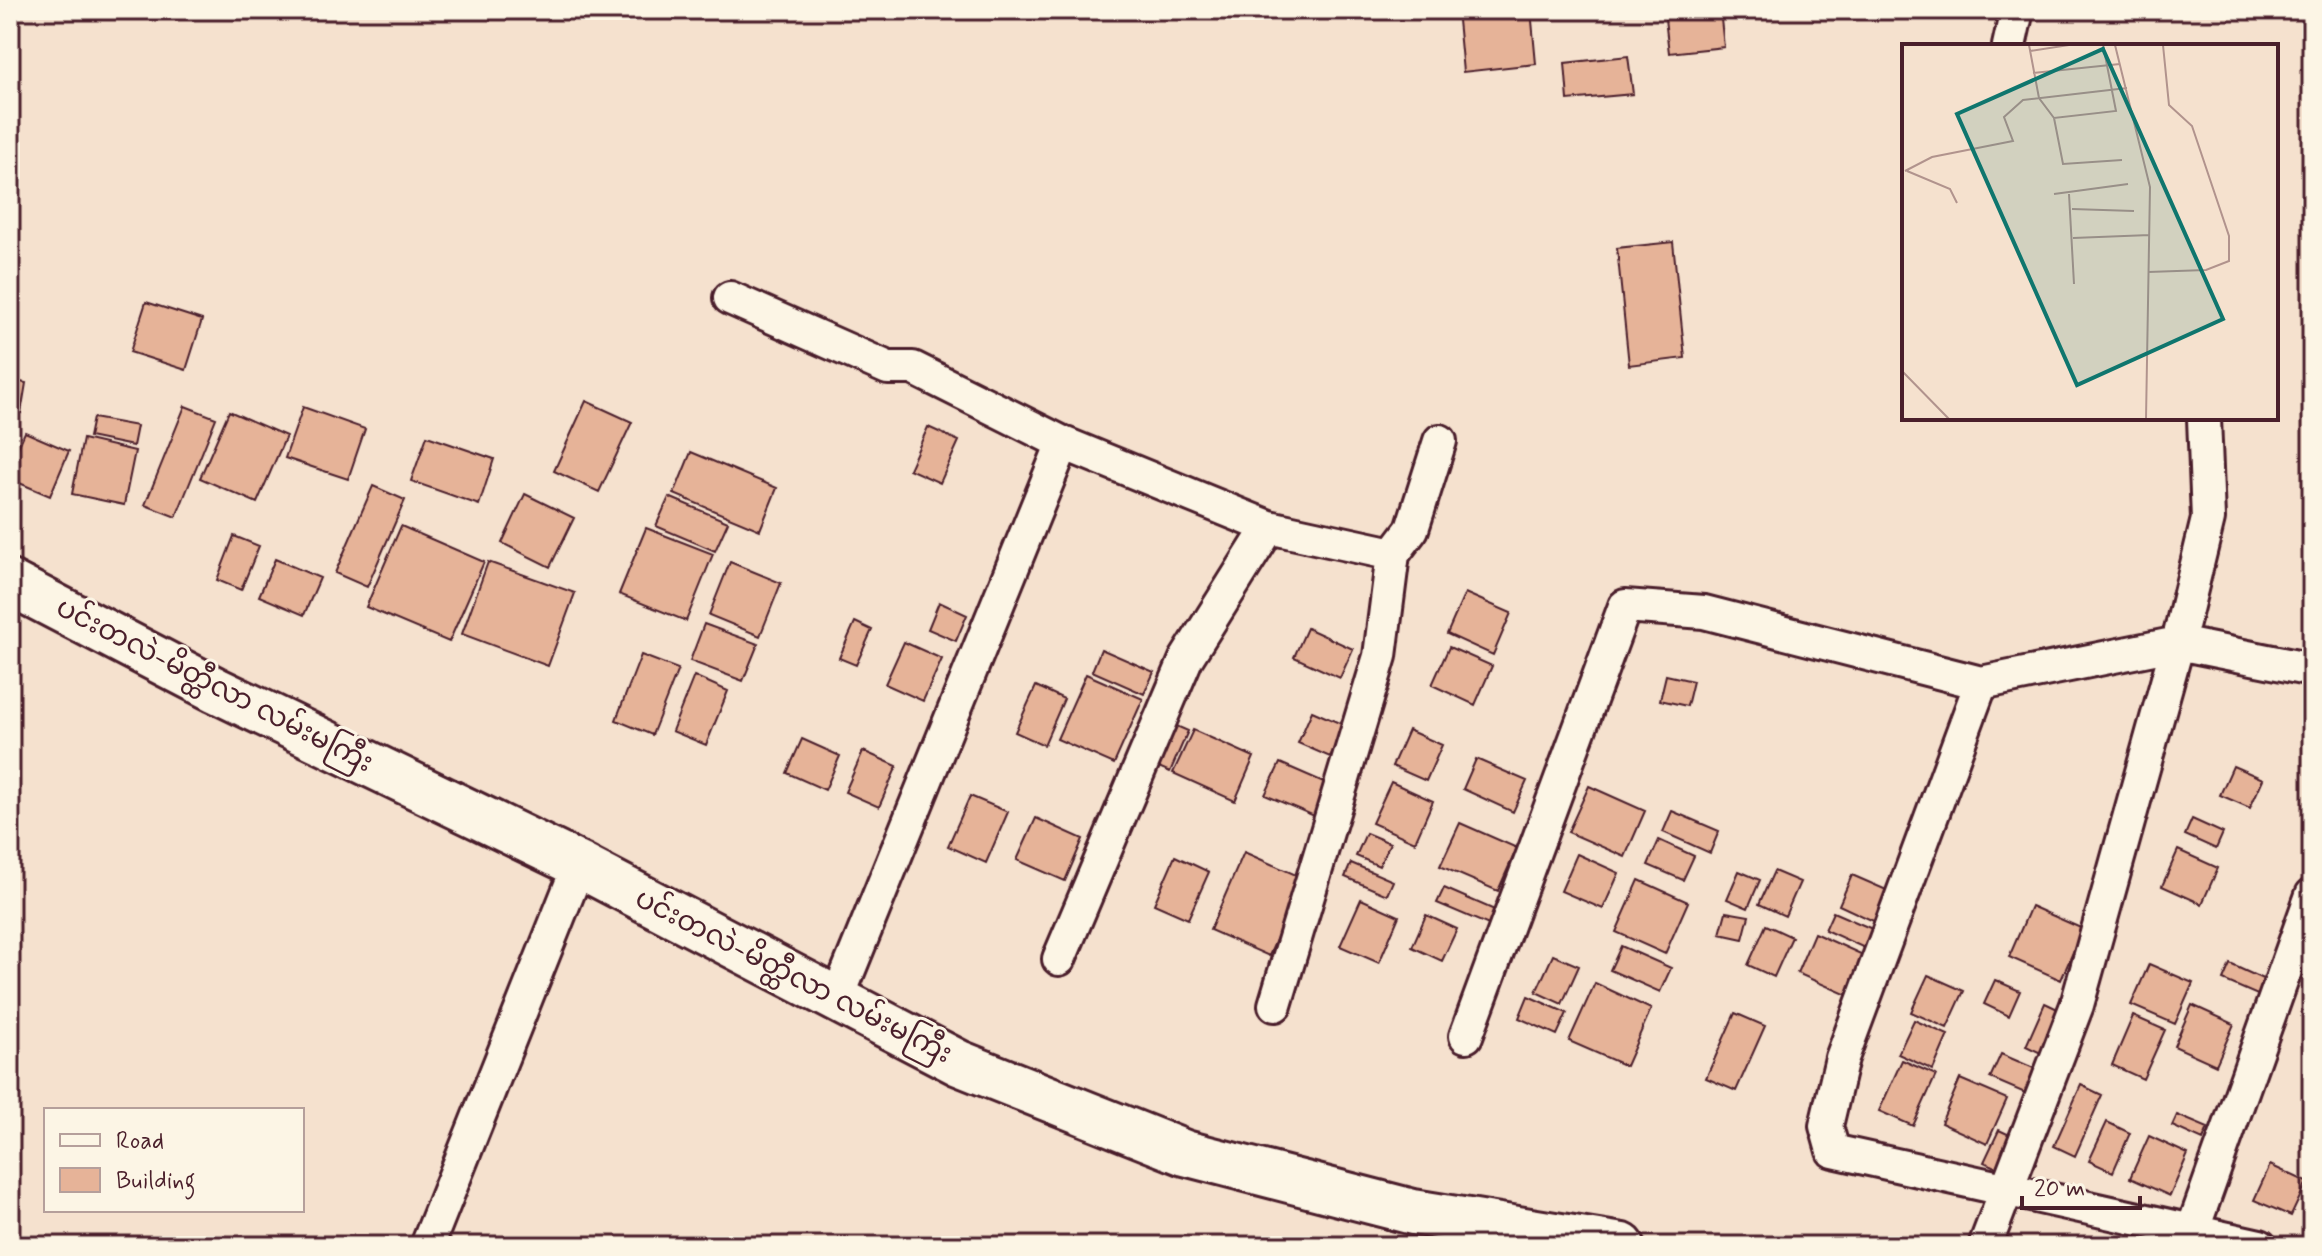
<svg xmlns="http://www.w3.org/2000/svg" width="2322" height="1256" font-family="Mynerve,'Noto Sans Myanmar',sans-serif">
<rect width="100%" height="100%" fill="#f5e1ce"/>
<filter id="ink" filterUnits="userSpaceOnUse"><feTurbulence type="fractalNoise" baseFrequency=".0125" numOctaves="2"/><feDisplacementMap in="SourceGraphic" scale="16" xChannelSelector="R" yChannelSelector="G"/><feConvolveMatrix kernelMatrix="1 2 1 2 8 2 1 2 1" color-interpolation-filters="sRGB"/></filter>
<g filter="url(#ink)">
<path fill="#e6b398" stroke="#4a1f2b" stroke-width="2" d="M 1457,10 L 1531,10 L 1536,64 L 1463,72 Z
M 1664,10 L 1720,10 L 1724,47 L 1669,53 Z
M 1628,56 L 1633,94 L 1568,100 L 1565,63 Z
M 1673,242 L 1685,358 L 1629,365 L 1617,248 Z
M 146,302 L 202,320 L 186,370 L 130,352 Z
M 10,380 L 26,383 L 21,413 L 10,411 Z
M 586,401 L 632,422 L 599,492 L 554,471 Z
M 185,406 L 216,418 L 176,517 L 145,505 Z
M 303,407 L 365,429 L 348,479 L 285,458 Z
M 229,411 L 286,436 L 257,503 L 200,478 Z
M 93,418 L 137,426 L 133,446 L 89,437 Z
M 928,427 L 959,441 L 940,483 L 909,469 Z
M 25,432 L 69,451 L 50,496 L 10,479 L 10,465 Z
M 427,436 L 494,459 L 479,505 L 411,481 Z
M 83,439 L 135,451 L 124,505 L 72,494 Z
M 691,452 L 777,488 L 760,530 L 674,494 Z
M 373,486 L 405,500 L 367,587 L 335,573 Z
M 525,494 L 574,518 L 550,567 L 502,543 Z
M 669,497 L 728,522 L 715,551 L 656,526 Z
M 401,526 L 484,562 L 449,642 L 366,607 Z
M 646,528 L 713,554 L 686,621 L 619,594 Z
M 234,536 L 259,546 L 241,590 L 217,580 Z
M 275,559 L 320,578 L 304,615 L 259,596 Z
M 488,562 L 575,593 L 548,666 L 462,634 Z
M 730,562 L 781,583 L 760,636 L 709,615 Z
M 1465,593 L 1511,613 L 1493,655 L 1447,634 Z
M 939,602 L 967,615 L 956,641 L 928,629 Z
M 855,622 L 872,630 L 856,665 L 839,658 Z
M 704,624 L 758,644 L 743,681 L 690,661 Z
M 1307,628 L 1353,649 L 1340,678 L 1294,657 Z
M 904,642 L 942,659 L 923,701 L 885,684 Z
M 1449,647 L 1492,666 L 1475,705 L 1432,685 Z
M 1101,649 L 1154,672 L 1144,694 L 1092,671 Z
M 641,655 L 678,669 L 652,735 L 616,720 Z
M 1086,674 L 1143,699 L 1114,764 L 1057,739 Z
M 1666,675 L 1693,681 L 1687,706 L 1660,700 Z
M 694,676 L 728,691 L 706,745 L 672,731 Z
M 1036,686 L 1064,699 L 1044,745 L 1015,732 Z
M 1312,711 L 1344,725 L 1330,757 L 1298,743 Z
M 1165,721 L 1188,731 L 1170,772 L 1147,762 Z
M 1193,730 L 1254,757 L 1235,801 L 1173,773 Z
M 1408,730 L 1442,745 L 1426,781 L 1392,766 Z
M 802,739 L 840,756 L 825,790 L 787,773 Z
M 863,751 L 897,766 L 879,807 L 845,792 Z
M 1476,759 L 1527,781 L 1513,812 L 1463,789 Z
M 1280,763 L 1333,786 L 1319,818 L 1265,795 Z
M 2233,766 L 2263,779 L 2250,808 L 2220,795 Z
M 1391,782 L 1433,801 L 1415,842 L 1372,823 Z
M 1589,786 L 1645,811 L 1625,857 L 1568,832 Z
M 970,796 L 1008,812 L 986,863 L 948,846 Z
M 1672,811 L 1719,831 L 1710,853 L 1663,832 Z
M 1036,818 L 1083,839 L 1065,881 L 1017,860 Z
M 2192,819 L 2223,833 L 2216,849 L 2185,835 Z
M 1460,823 L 1517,848 L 1498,891 L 1440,866 Z
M 1366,833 L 1390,843 L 1379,866 L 1356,856 Z
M 1659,840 L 1694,856 L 1683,880 L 1648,865 Z
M 2178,850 L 2218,868 L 2202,904 L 2162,886 Z
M 1244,852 L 1303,878 L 1269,956 L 1210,930 Z
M 1577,854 L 1619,873 L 1603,909 L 1561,891 Z
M 1175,856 L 1209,872 L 1188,919 L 1154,904 Z
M 1351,863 L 1393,881 L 1387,895 L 1345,877 Z
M 1739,871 L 1760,880 L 1748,908 L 1727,899 Z
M 1774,871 L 1800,882 L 1785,916 L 1759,904 Z
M 1852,875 L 1898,895 L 1884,926 L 1839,905 Z
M 1639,880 L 1688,902 L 1665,954 L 1616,932 Z
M 1444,888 L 1497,911 L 1491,926 L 1437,903 Z
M 1361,899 L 1399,916 L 1379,963 L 1340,946 Z
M 2031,906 L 2083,929 L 2061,980 L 2009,957 Z
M 1726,912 L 1749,916 L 1743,939 L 1720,934 Z
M 1833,912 L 1877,931 L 1869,950 L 1825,930 Z
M 1426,915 L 1457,929 L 1442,961 L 1412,947 Z
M 1766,925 L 1792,937 L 1774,977 L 1748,965 Z
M 1814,933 L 1872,959 L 1854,998 L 1797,973 Z
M 1621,946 L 1671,968 L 1660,992 L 1610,970 Z
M 1553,955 L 1579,966 L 1562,1004 L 1536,992 Z
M 2149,964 L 2193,983 L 2175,1024 L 2131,1005 Z
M 2230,964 L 2276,985 L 2269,1000 L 2223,980 Z
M 1928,975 L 1964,991 L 1947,1028 L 1911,1012 Z
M 1995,980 L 2020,991 L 2009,1016 L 1984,1004 Z
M 1595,983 L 1651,1009 L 1626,1066 L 1569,1041 Z
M 1528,996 L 1567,1013 L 1557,1035 L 1519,1018 Z
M 2045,1003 L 2064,1012 L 2045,1055 L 2026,1046 Z
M 2192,1005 L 2234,1024 L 2216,1065 L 2174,1046 Z
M 1735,1013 L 1765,1026 L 1736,1091 L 1706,1078 Z
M 2133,1016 L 2165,1030 L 2143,1079 L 2112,1065 Z
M 1914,1020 L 1948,1035 L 1933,1070 L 1898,1054 Z
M 2001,1054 L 2036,1069 L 2025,1093 L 1990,1078 Z
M 1902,1060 L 1936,1075 L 1913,1126 L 1879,1111 Z
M 1960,1079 L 2007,1099 L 1987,1144 L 1941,1123 Z
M 2081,1085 L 2102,1095 L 2075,1156 L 2054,1146 Z
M 2177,1115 L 2208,1128 L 2203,1140 L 2172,1126 Z
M 2107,1122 L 2130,1133 L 2113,1172 L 2089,1161 Z
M 1999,1130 L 2014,1137 L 1999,1169 L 1984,1162 Z
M 2149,1136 L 2188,1154 L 2170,1196 L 2130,1178 Z
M 2270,1165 L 2307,1182 L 2291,1216 L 2254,1200 Z"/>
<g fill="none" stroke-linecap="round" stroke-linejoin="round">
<g stroke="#4a1f2b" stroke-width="38">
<path id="street" d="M 2009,46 L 2017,10
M 730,298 L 888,368 L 913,368 L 1063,443 L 1269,527 L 1393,554
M 1059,959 L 1186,659 L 1269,527
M 837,999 L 1063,443
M 1275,1005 L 1380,656 L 1393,554 L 1412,529 L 1440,441
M 1466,1036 L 1625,606 L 1704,612 L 1981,683
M 427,1246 L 579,865
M 1985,1246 L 2077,1005 L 2178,643 L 2208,519 L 2204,418
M 2187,1246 L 2312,895
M 2260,1246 L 1833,1151 L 1826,1126 L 1842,1058 L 1981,683 L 2178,643 L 2312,670"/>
</g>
<g stroke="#4a1f2b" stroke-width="50">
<path id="secondary" d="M 10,583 L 216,690 L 579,865 L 959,1063 L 1185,1153 L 1413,1212 L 1622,1246"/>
</g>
<use href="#street" stroke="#fcf5e5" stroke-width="32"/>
<use href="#secondary" stroke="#fcf5e5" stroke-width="44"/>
</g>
</g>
<g text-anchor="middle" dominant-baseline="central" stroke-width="6" stroke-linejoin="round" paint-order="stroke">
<g font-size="28" fill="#4a1f2b" stroke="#fcf5e5">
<text transform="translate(214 686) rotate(27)">ပင်းတလဲ-မိတ္ထီလာ လမ်းမကြီး</text>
<text transform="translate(793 977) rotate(27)">ပင်းတလဲ-မိတ္ထီလာ လမ်းမကြီး</text>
</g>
</g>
<g transform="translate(1902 44)">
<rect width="376" height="376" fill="#f5e1ce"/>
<path fill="none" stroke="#b1938d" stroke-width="2" d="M 127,1 L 137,54 L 152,74 L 214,67 L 201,1M 213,1 L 248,143 L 244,375M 128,7 L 167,1M 131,29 L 218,20M 152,74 L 161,120 L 220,116M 3,127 L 30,113 L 111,97 L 102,73 L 121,56 L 225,44M 5,127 L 48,145 L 55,159M 152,150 L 226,140M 167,150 L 172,240M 170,165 L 232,167M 171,194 L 248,191M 246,228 L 304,226 L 327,217 L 327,192 L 290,82 L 267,61 L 261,1M 0,327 L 47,375"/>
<path fill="#0f766e" fill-opacity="0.15" stroke="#0f766e" stroke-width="4" d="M 201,5 L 321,275 L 175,341 L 55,70 Z"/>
<rect width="376" height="376" fill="none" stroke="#4a1f2b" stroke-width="4"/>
</g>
<rect width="2322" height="1256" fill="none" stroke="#fcf5e5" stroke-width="40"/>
<rect x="20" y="20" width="2282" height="1216" fill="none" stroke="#4a1f2b" stroke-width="3" filter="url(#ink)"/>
<rect x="44" y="1108" width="260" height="104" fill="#fcf5e5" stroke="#b59f9b" stroke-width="2"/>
<rect x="60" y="1134" width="40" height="12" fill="#fcf5e5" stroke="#b59f9b" stroke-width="2"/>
<text x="116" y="1148" font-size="24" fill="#4a1f2b">Road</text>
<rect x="60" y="1168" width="40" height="24" fill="#e6b398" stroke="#b59f9b" stroke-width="2"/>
<text x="116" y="1188" font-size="24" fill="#4a1f2b">Building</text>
<path d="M2022 1196v12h118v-12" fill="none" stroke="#4a1f2b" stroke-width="4"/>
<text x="2034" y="1196" font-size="24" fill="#4a1f2b" stroke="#fcf5e5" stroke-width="6" paint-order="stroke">20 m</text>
</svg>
